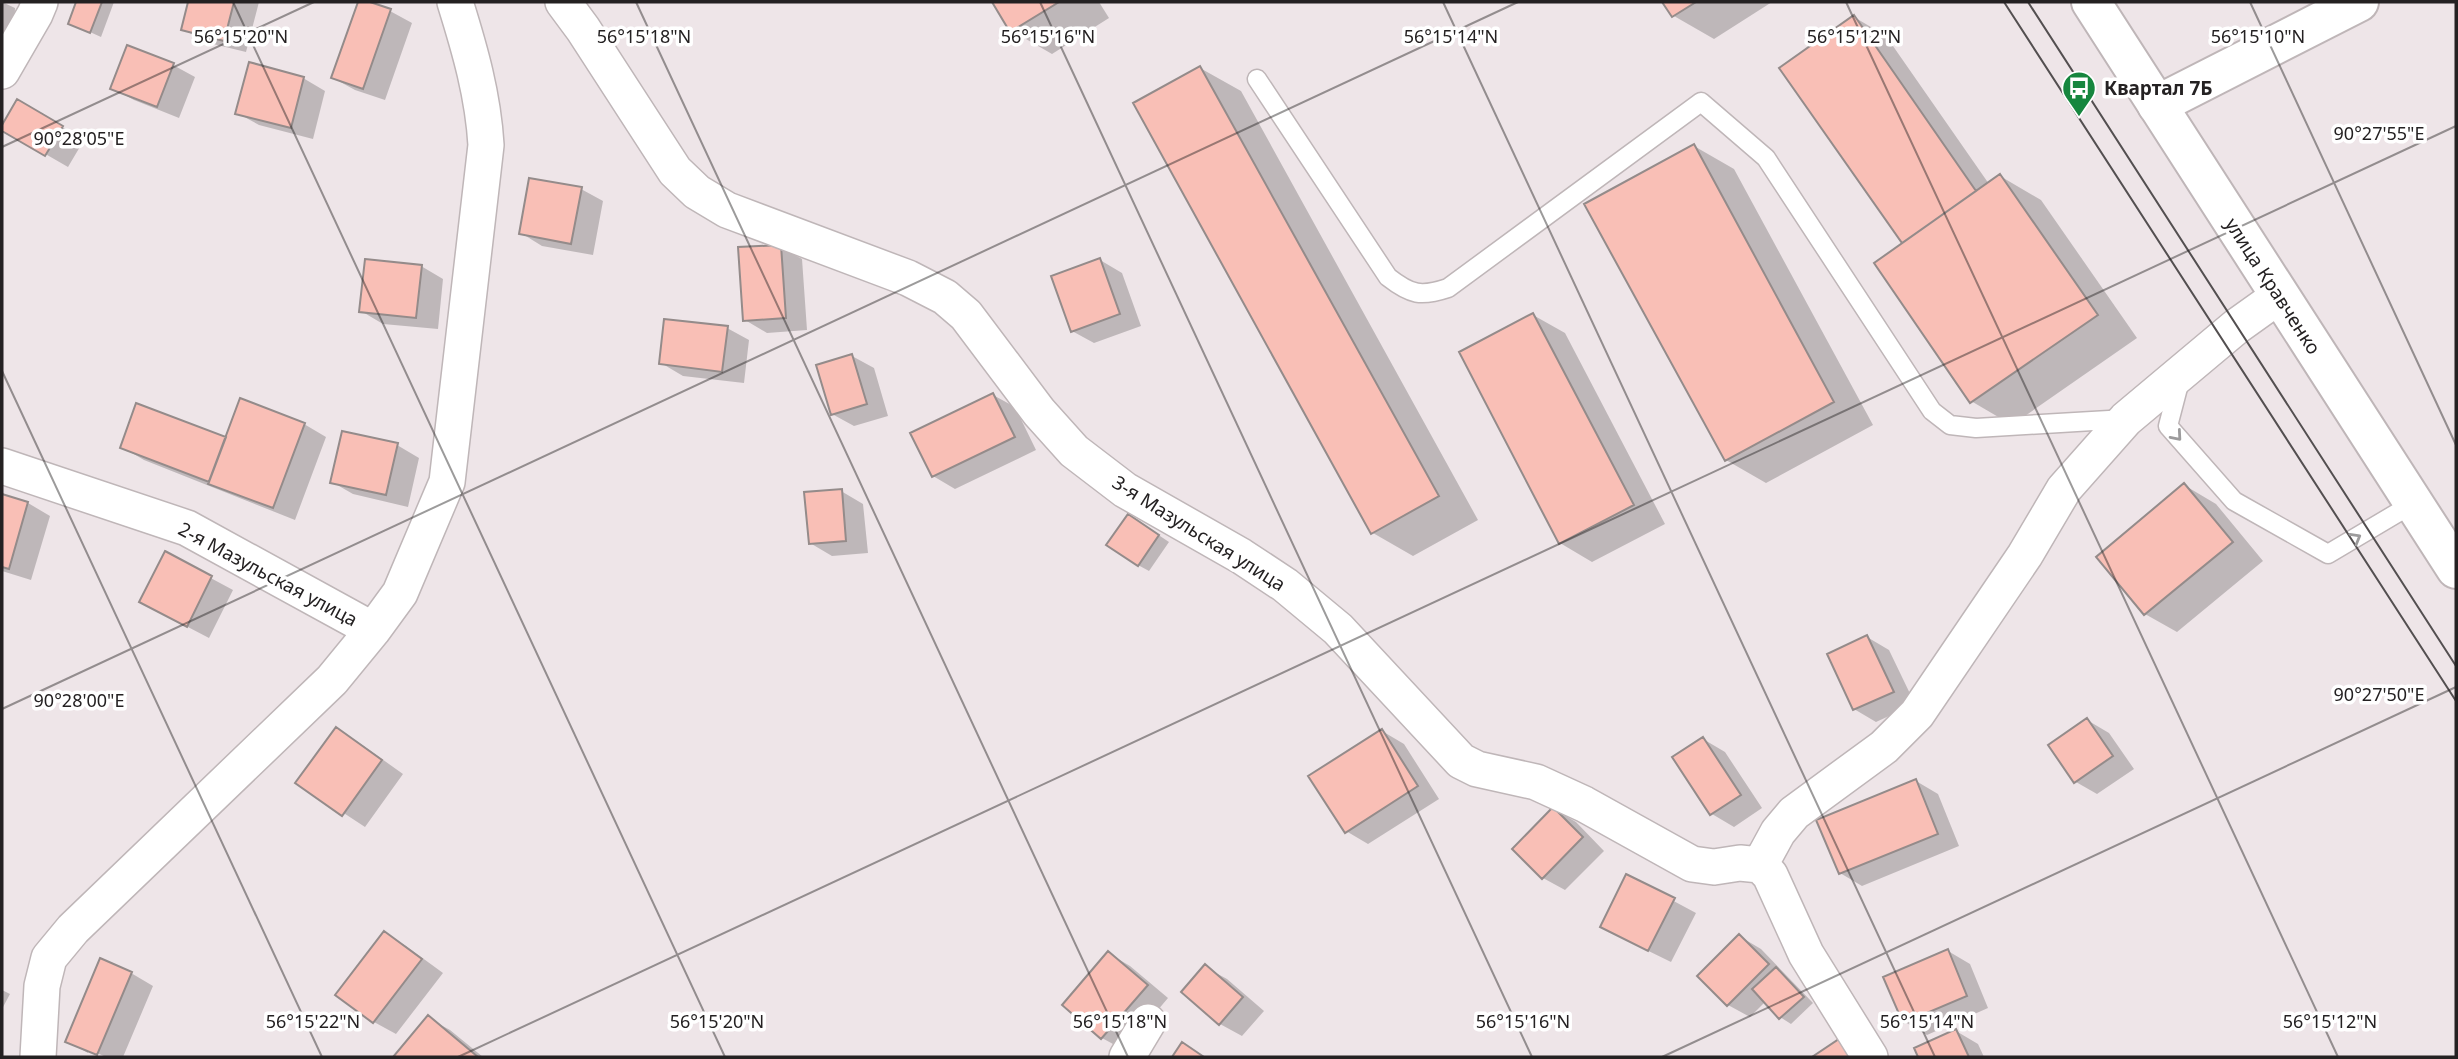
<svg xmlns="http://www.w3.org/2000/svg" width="2458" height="1059" font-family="'Noto Sans',sans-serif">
<rect width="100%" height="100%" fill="#eee5e8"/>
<path fill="#0003" d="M 2,2 L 15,8 L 13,57 L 2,56 Z
M 78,2 L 114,2 L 101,37 L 70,23 Z
M 190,2 L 259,2 L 246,52 L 205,42 L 183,29 Z
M 360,2 L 390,11 L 412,23 L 385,100 L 355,90 L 333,78 Z
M 994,2 L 1099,2 L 1109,18 L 1052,54 L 1012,31 Z
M 1664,2 L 1772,2 L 1714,39 L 1674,16 Z
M 1854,17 L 1886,36 L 1989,184 L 2000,176 L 2041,200 L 2137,338 L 2012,425 L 1971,401 L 1905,243 L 1782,68 Z
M 173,65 L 195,77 L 179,118 L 134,100 L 112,88 Z
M 1200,68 L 1241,91 L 1478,520 L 1413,556 L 1373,533 Z
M 303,78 L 325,91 L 313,139 L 259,125 L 237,113 Z
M 18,101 L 84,140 L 68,167 L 2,129 Z
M 1694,146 L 1734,169 L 1873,425 L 1766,483 L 1726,460 Z
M 581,189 L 603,201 L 593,255 L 542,246 L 521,233 Z
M 780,247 L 802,259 L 807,330 L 767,333 L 745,320 Z
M 1100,260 L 1122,273 L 1141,326 L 1094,343 L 1072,331 Z
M 421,266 L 443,279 L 438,329 L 383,324 L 361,311 Z
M 1533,315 L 1565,333 L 1665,524 L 1592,562 L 1560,543 Z
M 727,328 L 749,340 L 744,383 L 683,376 L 661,363 Z
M 852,356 L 874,368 L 888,416 L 854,426 L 832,414 Z
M 993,395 L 1015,407 L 1036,450 L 955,489 L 933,476 Z
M 304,424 L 326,437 L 295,520 L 144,460 L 122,447 L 227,439 Z
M 397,445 L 419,458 L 408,507 L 353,494 L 332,482 Z
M 2184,485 L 2216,504 L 2263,561 L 2177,632 L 2145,614 L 2098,557 Z
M 841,491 L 863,504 L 868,553 L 832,556 L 810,543 Z
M 2,496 L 28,503 L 50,516 L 31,580 L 2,571 Z
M 1139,522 L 1169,542 L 1149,571 L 1138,565 Z
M 166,554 L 233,590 L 209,638 L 163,614 Z
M 1867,637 L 1889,650 L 1915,704 L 1876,722 L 1854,709 Z
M 2087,720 L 2109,733 L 2134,769 L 2097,794 L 2076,782 Z
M 337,729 L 358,742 L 403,774 L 365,827 L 298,783 Z
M 1382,731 L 1404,744 L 1439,799 L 1368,844 L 1346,831 Z
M 1703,739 L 1725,752 L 1762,808 L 1734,827 L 1712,814 Z
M 1916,781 L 1938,794 L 1959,846 L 1862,886 L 1840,873 Z
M 1554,809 L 1576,822 L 1604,851 L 1565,890 L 1543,878 Z
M 1627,876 L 1696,913 L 1671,962 L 1624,939 Z
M 384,933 L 406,946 L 443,973 L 396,1034 L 374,1022 L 338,994 Z
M 1739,936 L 1761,949 L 1813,1003 L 1791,1024 L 1780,1017 L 1766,1001 L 1750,1017 L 1728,1005 Z
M 1948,951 L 1970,964 L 1988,1008 L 1927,1035 L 1905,1022 Z
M 1108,953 L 1130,966 L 1168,998 L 1124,1050 L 1102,1038 Z
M 1205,967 L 1227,979 L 1264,1011 L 1242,1036 L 1220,1024 L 1183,992 Z
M 131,973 L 153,986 L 123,1057 L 106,1057 L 88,1049 L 88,1053 L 67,1041 Z
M 2,990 L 10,994 L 2,1009 Z
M 428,1018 L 450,1030 L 483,1057 L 395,1057 Z
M 1956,1031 L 1978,1044 L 1984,1057 L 1920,1057 L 1916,1049 Z"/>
<path fill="#f9bfb6" stroke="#948b8a" stroke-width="2" d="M 76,2 L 102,2 L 90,33 L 68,24 Z
M 188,2 L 234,2 L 224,41 L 181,30 Z
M 358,2 L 370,2 L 391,9 L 363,89 L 331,78 Z
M 992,2 L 1059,2 L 1010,32 Z
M 1662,2 L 1696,2 L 1672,17 Z
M 1854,15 L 1976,191 L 1902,243 L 1779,68 Z
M 127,45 L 174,63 L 157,107 L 110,89 Z
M 249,62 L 304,77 L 291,128 L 235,114 Z
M 1200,66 L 1439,496 L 1371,534 L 1133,103 Z
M 17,99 L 63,126 L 45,156 L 2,131 L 2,125 Z
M 1694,144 L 1834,402 L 1725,461 L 1584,204 Z
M 2000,174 L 2098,315 L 1970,403 L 1874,263 Z
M 529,178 L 582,187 L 571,244 L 519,234 Z
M 781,245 L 786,318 L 743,321 L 738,247 Z
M 1100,258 L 1120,314 L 1071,332 L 1051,276 Z
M 365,259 L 422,265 L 416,318 L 359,312 Z
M 1533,313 L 1634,505 L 1559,544 L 1459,352 Z
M 664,319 L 728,326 L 722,372 L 659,364 Z
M 852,354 L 867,404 L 831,415 L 816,365 Z
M 993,393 L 1015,437 L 932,477 L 910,433 Z
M 240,398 L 305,423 L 273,508 L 208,484 Z
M 136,403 L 226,437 L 209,482 L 120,448 Z
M 342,431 L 398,443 L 386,495 L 330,483 Z
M 2184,483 L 2233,542 L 2144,615 L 2096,557 Z
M 842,489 L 846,541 L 809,544 L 804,492 Z
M 2,494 L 28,502 L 9,569 L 2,567 Z
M 1128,514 L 1159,535 L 1138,566 L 1106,545 Z
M 165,551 L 212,576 L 187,627 L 139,602 Z
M 1867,635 L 1894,692 L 1853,710 L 1827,654 Z
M 2087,718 L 2113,756 L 2074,783 L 2048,745 Z
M 336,727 L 382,760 L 342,816 L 295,783 Z
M 1382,729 L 1418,786 L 1345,833 L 1308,776 Z
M 1703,737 L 1741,795 L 1710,815 L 1672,757 Z
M 1916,779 L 1938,834 L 1839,874 L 1816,820 Z
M 1553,807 L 1583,837 L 1542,879 L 1512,849 Z
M 1626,874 L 1675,898 L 1648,951 L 1600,927 Z
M 384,931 L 422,959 L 373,1023 L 335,995 Z
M 1739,934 L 1769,964 L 1727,1006 L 1697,976 Z
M 1948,949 L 1967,996 L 1903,1023 L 1883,977 Z
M 1108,951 L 1148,985 L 1101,1039 L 1062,1005 Z
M 100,958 L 132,972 L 97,1055 L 65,1042 Z
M 1205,964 L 1243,997 L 1219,1025 L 1181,992 Z
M 1776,967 L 1804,997 L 1779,1019 L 1752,989 Z
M 428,1015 L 478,1057 L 393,1057 Z
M 1956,1029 L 1969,1057 L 1918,1057 L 1914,1048 Z
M 1839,1039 L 1851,1057 L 1812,1057 Z
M 1182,1042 L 1204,1057 L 1172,1057 Z"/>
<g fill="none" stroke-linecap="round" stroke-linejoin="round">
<g stroke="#bfb6b8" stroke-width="21">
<path id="lane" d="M 1257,79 L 1388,277 C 1411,295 1421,297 1448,288 L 1701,102 L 1766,158 L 1932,411 L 1950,425 L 1976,428 L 2126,419
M 2180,380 L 2168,426 L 2234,501 L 2328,554 L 2414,503"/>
</g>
<g stroke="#bfb6b8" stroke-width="38">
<path id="street" d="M 563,2 L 583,29 L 675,171 L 697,192 L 727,210 L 908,278 L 945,297 L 966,315 L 1039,412 L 1074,451 L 1125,490 L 1241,556 L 1285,585 L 1338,629 L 1461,761 L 1477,769 L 1536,782 L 1584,804 L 1692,864 L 1714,867 L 1740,863 L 1760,865 L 1770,875 L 1806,954 L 1870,1057
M 2,71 L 35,14 L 40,2
M 2,466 L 187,528 L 373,630
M 1760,865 L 1778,832 L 1794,813 L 1884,747 L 1917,714 L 2025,555 L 2064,489 L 2126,419 L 2237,326 L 2279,296
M 38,1057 L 42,986 L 49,958 L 73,929 L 332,680 L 373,630 L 400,593 L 447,482 L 486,145 C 483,95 470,50 455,2
M 1127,1057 L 1148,1022"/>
</g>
<g stroke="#bfb6b8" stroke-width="42">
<path id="secondary" d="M 2157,105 L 2359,2"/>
</g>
<g stroke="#bfb6b8" stroke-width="42">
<path id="primary" d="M 2091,2 L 2456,569"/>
</g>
<use href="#lane" stroke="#fff" stroke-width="18"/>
<use href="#street" stroke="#fff" stroke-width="35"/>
<use href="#secondary" stroke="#fff" stroke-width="38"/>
<use href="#primary" stroke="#fff" stroke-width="38"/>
<path stroke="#534f50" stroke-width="2" d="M 2004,2 L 2456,701
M 2028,2 L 2456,666"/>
</g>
<defs><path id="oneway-chevron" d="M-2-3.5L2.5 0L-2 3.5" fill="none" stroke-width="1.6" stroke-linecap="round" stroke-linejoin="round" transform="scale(1.75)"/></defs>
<g stroke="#9c9b9c">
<use href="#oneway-chevron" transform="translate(2177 436) rotate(49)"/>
<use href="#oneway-chevron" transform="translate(2356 538) rotate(-30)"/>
</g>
<path fill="none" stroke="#242122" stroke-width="2" stroke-opacity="0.45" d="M 233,2 L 725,1057M 636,2 L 1128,1057M 1040,2 L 1532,1057M 1443,2 L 1935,1057M 1846,2 L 2338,1057M 2250,2 L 2456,445M 2,147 L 314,2M 2,371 L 322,1057M 2,709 L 1518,2M 458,1057 L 2456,126M 1662,1057 L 2456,687"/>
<defs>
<g id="bus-pin" transform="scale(1.75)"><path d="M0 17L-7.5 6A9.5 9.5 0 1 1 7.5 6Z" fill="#16863e" stroke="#fff"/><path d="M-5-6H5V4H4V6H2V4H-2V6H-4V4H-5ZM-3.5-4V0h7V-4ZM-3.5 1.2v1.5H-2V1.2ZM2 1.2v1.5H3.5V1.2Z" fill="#fff"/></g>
</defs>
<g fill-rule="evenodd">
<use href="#bus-pin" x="2079" y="88"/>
</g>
<g text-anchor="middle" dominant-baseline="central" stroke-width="7" stroke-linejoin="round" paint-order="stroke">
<g font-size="19" font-weight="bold" fill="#242122" stroke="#fff" text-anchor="start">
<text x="2104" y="88">Квартал 7Б</text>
</g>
<g font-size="19" fill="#242122" stroke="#fff">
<text transform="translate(2273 286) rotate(57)">улица Кравченко</text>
<text transform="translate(1199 533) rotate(32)">3-я Мазульская улица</text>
<text transform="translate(268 574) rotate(28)">2-я Мазульская улица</text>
</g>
</g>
<g font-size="18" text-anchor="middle" fill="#242122" stroke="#fff" stroke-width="7" stroke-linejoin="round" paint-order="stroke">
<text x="241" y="43">56°15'20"N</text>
<text x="2258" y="43">56°15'10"N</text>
<text x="644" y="43">56°15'18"N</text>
<text x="1048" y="43">56°15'16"N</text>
<text x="1451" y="43">56°15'14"N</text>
<text x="1854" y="43">56°15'12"N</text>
<text x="2379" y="140">90°27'55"E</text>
<text x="79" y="145">90°28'05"E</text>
<text x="2379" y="701">90°27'50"E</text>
<text x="79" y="707">90°28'00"E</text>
<text x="313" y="1028">56°15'22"N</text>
<text x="1120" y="1028">56°15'18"N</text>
<text x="1523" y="1028">56°15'16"N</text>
<text x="1927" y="1028">56°15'14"N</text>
<text x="2330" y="1028">56°15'12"N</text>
<text x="717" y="1028">56°15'20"N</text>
</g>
<rect width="2458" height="1059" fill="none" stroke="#242122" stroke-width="7"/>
</svg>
